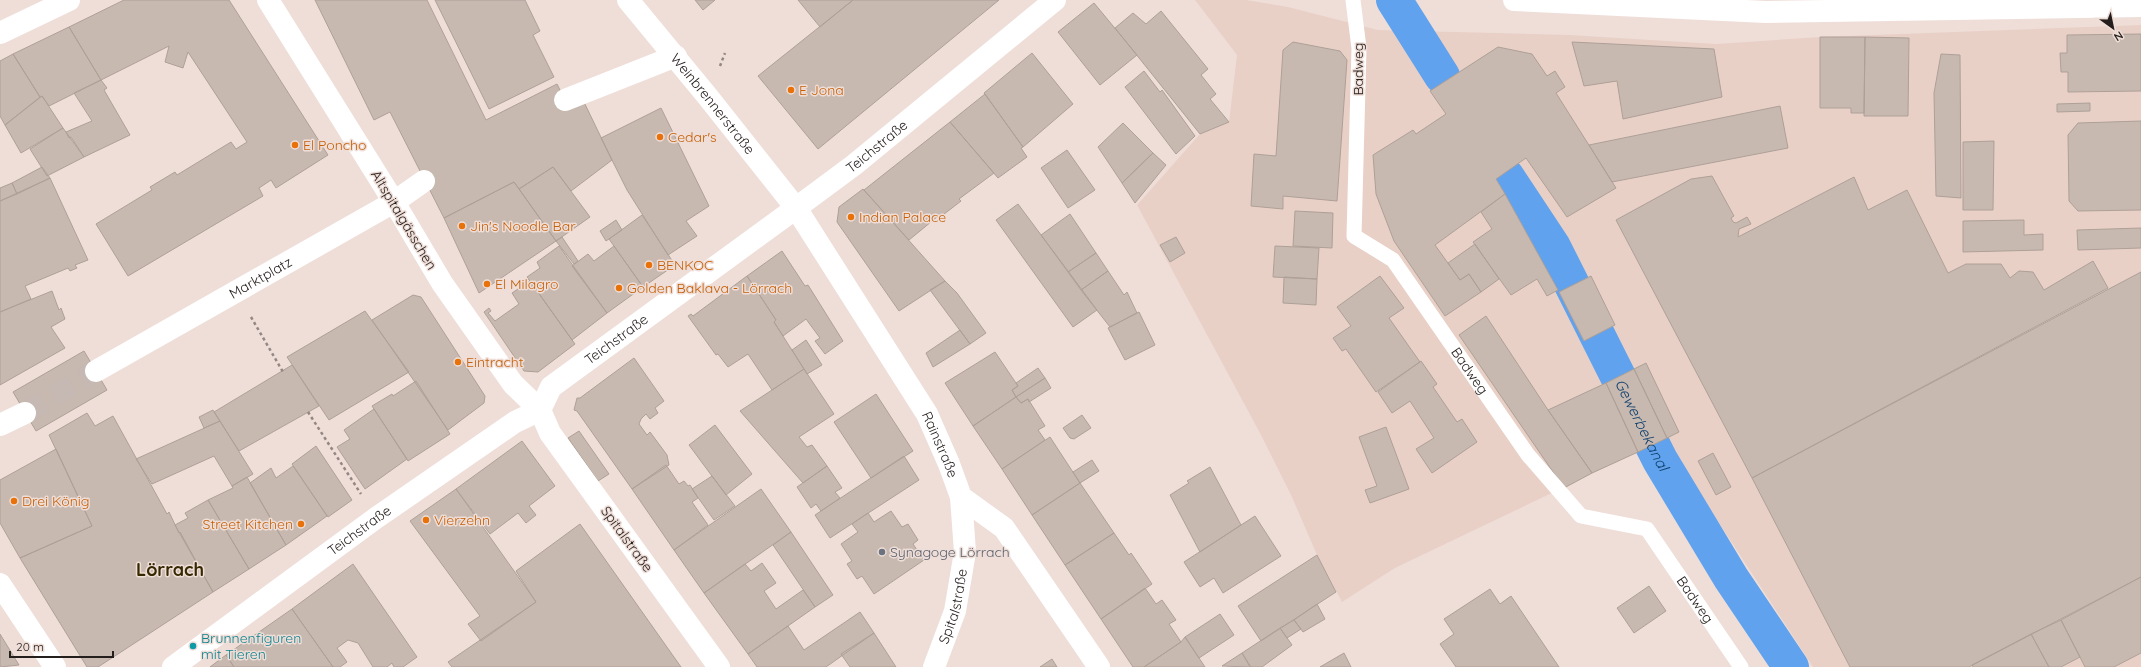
<svg xmlns="http://www.w3.org/2000/svg" width="2141" height="667" font-family="Quicksand,sans-serif">
<rect width="100%" height="100%" fill="#efded8"/>
<path fill="#e9d0c7" d="M 1195,0 L 1246,0 L 1288,7 L 1378,30 L 1570,35 L 1716,44 L 1820,37 L 2141,25 L 2141,667 L 1813,667 L 1706,503 L 1667,438 L 1395,568 L 1342,602 L 1317,555 L 1291,495 L 1261,435 L 1137,205 L 1200,134 L 1229,122 L 1237,55 Z"/>
<g fill="none" stroke-linecap="round" stroke-linejoin="round">
<g stroke="#60a2ed" stroke-width="36">
<path d="M 1394,0 L 1442,76"/>
<path id="s1" d="M 1506,176 L 1553,247 L 1660,460 L 1731,578 L 1791,667"/>
</g>
</g>
<path fill="#c7b9b0" stroke="#aea097" d="M 124,0 L 229,0 L 328,155 L 276,188 L 271,180 L 259,188 L 263,196 L 128,276 L 96,224 L 152,190 L 150,187 L 175,172 L 177,175 L 231,142 L 236,149 L 247,142 L 188,52 L 183,68 L 165,62 L 169,46 L 101,80 L 69,27 Z
M 315,0 L 427,0 L 486,120 L 557,84 L 565,100 L 582,98 L 612,160 L 571,191 L 553,167 L 519,189 L 514,182 L 444,218 L 390,112 L 374,120 Z
M 435,0 L 525,0 L 540,31 L 533,35 L 554,77 L 489,109 Z
M 695,0 L 715,0 L 703,10 Z
M 798,0 L 853,0 L 820,27 Z
M 853,0 L 999,0 L 818,149 L 758,76 Z
M 1094,3 L 1137,55 L 1100,85 L 1058,32 Z
M 1161,11 L 1208,69 L 1201,75 L 1216,94 L 1210,99 L 1229,122 L 1200,134 L 1115,28 L 1133,13 L 1146,24 Z
M 69,27 L 101,80 L 49,106 L 42,96 L 40,97 L 13,54 Z
M 2141,34 L 2141,91 L 2068,92 L 2068,72 L 2061,72 L 2060,53 L 2067,53 L 2067,35 Z
M 1820,37 L 1865,37 L 1864,113 L 1851,113 L 1851,108 L 1820,108 Z
M 1865,37 L 1909,38 L 1908,116 L 1864,116 Z
M 1293,42 L 1340,51 L 1347,60 L 1337,201 L 1283,196 L 1283,209 L 1251,206 L 1254,154 L 1276,156 L 1283,50 Z
M 1572,42 L 1714,49 L 1722,97 L 1623,119 L 1617,81 L 1584,86 Z
M 1498,47 L 1532,54 L 1547,76 L 1555,71 L 1565,87 L 1556,93 L 1616,188 L 1567,217 L 1526,158 L 1496,179 L 1505,194 L 1435,245 L 1460,280 L 1469,274 L 1481,292 L 1445,316 L 1394,241 L 1376,194 L 1373,155 L 1413,130 L 1416,134 L 1446,114 L 1430,91 Z
M 1032,53 L 1073,104 L 1023,147 L 984,93 Z
M 13,54 L 40,97 L 5,125 L 0,116 L 0,61 Z
M 1941,54 L 1960,55 L 1961,198 L 1936,196 L 1934,93 Z
M 1144,71 L 1160,92 L 1162,90 L 1195,136 L 1176,154 L 1125,87 Z
M 101,80 L 107,88 L 104,90 L 130,135 L 84,157 L 71,137 L 69,138 L 66,132 L 92,121 L 74,93 Z
M 985,94 L 1023,147 L 1021,148 L 1027,157 L 998,178 L 950,122 Z
M 42,96 L 63,128 L 21,153 L 5,125 Z
M 2090,103 L 2090,111 L 2057,112 L 2057,104 Z
M 1780,106 L 1788,148 L 1612,182 L 1589,145 Z
M 661,108 L 709,206 L 686,221 L 697,236 L 668,255 L 627,190 L 601,138 Z
M 2141,121 L 2141,210 L 2078,211 L 2069,201 L 2068,135 L 2078,123 Z
M 950,122 L 994,173 L 959,199 L 961,201 L 939,218 L 937,217 L 909,240 L 864,190 Z
M 1123,123 L 1153,153 L 1122,183 L 1098,147 Z
M 63,128 L 84,157 L 47,176 L 30,149 Z
M 1994,141 L 1993,210 L 1963,210 L 1963,142 Z
M 1067,150 L 1095,190 L 1068,208 L 1041,168 Z
M 1153,153 L 1166,165 L 1135,203 L 1122,183 Z
M 42,167 L 50,178 L 17,194 L 12,183 Z
M 553,167 L 590,217 L 556,241 L 519,189 Z
M 1712,176 L 1734,216 L 1731,218 L 1733,222 L 1736,223 L 1747,217 L 1751,224 L 1739,229 L 1738,237 L 1854,177 L 1868,210 L 1907,190 L 1948,273 L 1966,264 L 2001,264 L 2010,278 L 2019,271 L 2033,272 L 2044,290 L 2093,261 L 2108,288 L 1752,478 L 1616,220 L 1691,179 Z
M 50,178 L 88,260 L 75,265 L 77,268 L 70,271 L 68,268 L 25,286 L 31,299 L 0,312 L 0,201 Z
M 514,182 L 556,241 L 479,293 L 444,218 Z
M 12,183 L 17,194 L 0,201 L 0,188 Z
M 863,189 L 945,281 L 899,311 L 837,222 L 839,207 Z
M 1505,194 L 1558,290 L 1547,296 L 1537,279 L 1511,295 L 1473,242 L 1492,229 L 1481,212 Z
M 1018,204 L 1097,310 L 1073,327 L 996,220 Z
M 1295,211 L 1333,213 L 1332,248 L 1293,246 Z
M 1070,214 L 1096,253 L 1068,272 L 1041,235 Z
M 642,215 L 675,265 L 643,287 L 609,239 Z
M 616,220 L 622,230 L 606,241 L 600,231 Z
M 2024,220 L 2024,235 L 2043,234 L 2043,250 L 1963,252 L 1963,221 Z
M 2141,228 L 2141,248 L 2078,250 L 2077,230 Z
M 562,237 L 578,261 L 574,264 L 556,241 Z
M 1176,237 L 1185,253 L 1170,262 L 1160,245 Z
M 1475,244 L 1499,279 L 1481,292 L 1469,274 L 1460,280 L 1448,263 Z
M 559,246 L 607,313 L 572,340 L 527,277 L 540,268 L 537,262 Z
M 614,246 L 643,287 L 607,313 L 572,266 L 588,254 L 594,261 Z
M 1275,246 L 1319,248 L 1317,279 L 1273,277 Z
M 782,251 L 805,286 L 808,285 L 843,341 L 825,354 L 815,341 L 820,338 L 806,319 L 783,336 L 774,322 L 776,320 L 747,276 Z
M 1096,253 L 1108,271 L 1081,290 L 1068,272 Z
M 1108,271 L 1124,295 L 1127,292 L 1137,313 L 1110,327 L 1081,290 Z
M 2141,272 L 2141,577 L 1969,667 L 1850,667 L 1752,478 Z
M 747,276 L 776,320 L 774,322 L 804,369 L 772,390 L 748,354 L 728,367 L 718,354 L 716,355 L 688,316 L 691,314 L 693,316 Z
M 1380,276 L 1404,308 L 1389,318 L 1420,362 L 1376,392 L 1346,349 L 1342,351 L 1333,338 L 1351,326 L 1337,307 Z
M 1591,276 L 1615,325 L 1584,341 L 1559,292 Z
M 1284,277 L 1317,279 L 1316,305 L 1283,303 Z
M 530,281 L 575,344 L 538,372 L 524,371 L 484,312 L 489,308 L 491,311 L 488,313 L 495,321 L 519,304 L 512,293 Z
M 945,281 L 957,293 L 986,333 L 970,344 L 930,290 Z
M 52,291 L 59,310 L 61,308 L 65,319 L 51,327 L 65,348 L 0,385 L 0,312 Z
M 413,295 L 421,297 L 485,396 L 484,403 L 448,430 L 372,320 Z
M 365,311 L 409,372 L 329,420 L 287,357 Z
M 1139,312 L 1155,345 L 1125,360 L 1108,328 Z
M 1486,316 L 1548,410 L 1592,473 L 1564,488 L 1459,335 Z
M 960,330 L 970,344 L 933,367 L 926,353 Z
M 806,340 L 822,365 L 807,374 L 792,350 Z
M 84,351 L 107,390 L 36,431 L 13,392 Z
M 995,352 L 1018,386 L 1012,390 L 1016,397 L 973,426 L 945,383 Z
M 634,358 L 664,401 L 655,408 L 658,413 L 650,419 L 646,414 L 641,419 L 639,424 L 647,435 L 650,432 L 667,455 L 669,465 L 632,489 L 577,411 L 574,410 L 577,398 L 580,398 Z
M 1421,361 L 1437,384 L 1433,387 L 1457,422 L 1462,419 L 1477,442 L 1432,473 L 1416,449 L 1434,438 L 1410,401 L 1392,413 L 1378,392 Z
M 1646,363 L 1679,432 L 1667,438 L 1634,369 Z
M 292,365 L 319,406 L 239,451 L 214,412 Z
M 1038,368 L 1045,378 L 1016,397 L 1012,390 L 1018,386 L 1016,383 Z
M 804,369 L 834,414 L 799,437 L 807,447 L 812,445 L 827,466 L 803,483 L 740,411 Z
M 1634,369 L 1667,438 L 1638,452 L 1606,383 Z
M 1045,378 L 1051,388 L 1029,402 L 1028,399 L 1021,403 L 1016,397 Z
M 416,381 L 450,434 L 408,461 L 372,406 L 392,394 L 393,396 Z
M 1606,383 L 1638,452 L 1592,473 L 1548,410 Z
M 876,394 L 913,451 L 871,478 L 834,422 Z
M 1016,397 L 1021,403 L 1028,399 L 1045,426 L 1038,430 L 1045,440 L 1002,469 L 973,426 Z
M 374,409 L 407,459 L 365,489 L 337,447 L 350,439 L 344,430 Z
M 213,410 L 220,421 L 204,428 L 199,417 Z
M 87,413 L 95,426 L 113,416 L 167,514 L 169,512 L 179,533 L 180,532 L 213,592 L 98,667 L 87,667 L 20,558 L 92,526 L 49,435 Z
M 1082,415 L 1091,428 L 1074,439 L 1070,438 L 1063,428 Z
M 220,421 L 253,474 L 232,486 L 214,456 L 152,484 L 136,459 Z
M 715,425 L 752,474 L 726,495 L 689,445 Z
M 1386,427 L 1409,489 L 1370,503 L 1365,490 L 1377,486 L 1359,437 Z
M 579,431 L 609,474 L 598,481 L 568,438 Z
M 1050,437 L 1080,483 L 1032,515 L 1002,469 Z
M 522,441 L 555,486 L 529,506 L 536,515 L 526,523 L 518,513 L 490,534 L 456,489 Z
M 316,446 L 352,500 L 328,517 L 292,464 Z
M 56,449 L 92,526 L 20,558 L 0,523 L 0,480 Z
M 1713,453 L 1731,487 L 1716,495 L 1698,461 Z
M 904,456 L 919,480 L 830,538 L 815,515 Z
M 1092,460 L 1099,471 L 1080,483 L 1073,472 Z
M 666,465 L 679,484 L 684,481 L 688,486 L 690,485 L 698,498 L 692,502 L 708,525 L 674,550 L 632,489 Z
M 293,466 L 327,516 L 286,545 L 250,483 L 271,468 L 276,478 Z
M 827,466 L 842,488 L 835,492 L 840,498 L 821,511 L 816,504 L 811,508 L 797,487 Z
M 1210,467 L 1241,525 L 1200,552 L 1170,495 L 1189,483 L 1187,481 Z
M 712,476 L 735,506 L 714,520 L 692,489 Z
M 247,477 L 286,545 L 249,569 L 208,500 L 233,488 L 232,486 Z
M 1080,483 L 1114,533 L 1065,565 L 1032,515 Z
M 456,489 L 536,602 L 481,641 L 468,624 L 480,616 L 410,521 Z
M 761,489 L 791,532 L 704,593 L 674,550 Z
M 208,500 L 249,569 L 213,592 L 175,525 L 188,518 L 185,513 Z
M 891,511 L 902,527 L 908,524 L 918,540 L 913,544 L 924,560 L 874,594 L 862,576 L 857,579 L 847,564 L 852,561 L 841,544 L 858,532 L 852,524 L 868,513 L 874,522 Z
M 1255,516 L 1281,556 L 1223,593 L 1214,578 L 1200,587 L 1184,562 Z
M 580,524 L 681,667 L 452,667 L 448,662 L 536,602 L 516,571 Z
M 791,532 L 833,595 L 815,607 L 773,545 Z
M 1114,533 L 1129,555 L 1131,553 L 1152,584 L 1101,619 L 1065,565 Z
M 1317,555 L 1336,592 L 1261,641 L 1238,606 Z
M 762,563 L 776,583 L 764,591 L 776,609 L 803,590 L 815,607 L 748,654 L 704,593 L 745,564 L 751,571 Z
M 353,564 L 417,657 L 403,667 L 394,667 L 392,663 L 387,667 L 373,667 L 358,643 L 348,640 L 337,648 L 347,662 L 340,667 L 333,667 L 292,609 Z
M 2141,577 L 2141,653 L 2114,667 L 2085,667 L 2061,620 Z
M 1649,586 L 1666,611 L 1634,633 L 1617,608 Z
M 1145,588 L 1156,604 L 1162,600 L 1176,620 L 1169,624 L 1181,642 L 1144,667 L 1133,667 L 1101,619 Z
M 1490,589 L 1500,604 L 1511,596 L 1559,667 L 1456,667 L 1440,644 L 1454,634 L 1444,619 Z
M 1317,604 L 1325,619 L 1303,632 L 1294,620 Z
M 292,609 L 333,667 L 234,667 L 226,655 Z
M 860,612 L 874,633 L 826,667 L 757,667 L 748,654 L 788,626 L 804,650 Z
M 1220,614 L 1234,635 L 1199,658 L 1185,637 Z
M 1294,620 L 1301,629 L 1287,638 L 1280,628 Z
M 2061,620 L 2080,657 L 2061,667 L 2049,667 L 2031,634 Z
M 1280,628 L 1292,645 L 1262,667 L 1251,667 L 1242,653 Z
M 874,633 L 896,667 L 850,667 L 841,654 Z
M 0,634 L 19,665 L 0,667 Z
M 2031,634 L 2049,667 L 1973,667 L 1972,665 Z
M 1185,637 L 1205,667 L 1144,667 L 1181,642 Z
M 1242,653 L 1250,667 L 1222,666 Z
M 1344,653 L 1351,667 L 1320,667 Z
M 226,655 L 234,667 L 210,667 Z
M 1052,659 L 1057,667 L 1040,667 Z"/>
<g fill="none" stroke-linecap="round" stroke-linejoin="round">
<path stroke="#c6b8b2" stroke-width="22" stroke-dasharray="22 11" stroke-linecap="butt" d="M 25,413 L 96,371"/>
<path stroke="#948783" stroke-width="2.5" stroke-dasharray="3 3" stroke-linecap="butt" d="M 720,66 L 725,53
M 251,317 L 283,372
M 308,412 L 361,494"/>
<path stroke="#fff" stroke-width="15" id="s2" d="M 1353,0 L 1359,48 L 1354,236 L 1393,260 L 1528,455 L 1581,516 L 1647,529 L 1741,667"/>
<g stroke="#fff" stroke-width="22">
<path d="M 565,100 L 676,56"/>
<path id="s3" d="M 96,371 L 394,202 L 424,181"/>
<path d="M 0,425 L 25,413"/>
<path d="M 0,584 L 55,667"/>
<path id="s4" d="M 173,667 L 376,518 L 515,422 L 540,410 L 513,384 L 442,283 L 394,202 L 268,0"/>
</g>
<g stroke="#fff" stroke-width="22">
<path d="M 0,33 L 69,0"/>
<path id="s5" d="M 719,667 L 550,433 L 540,410 L 551,387 L 796,208 L 927,414 L 949,464 L 961,497 L 1004,528 L 1099,667"/>
<path id="s6" d="M 934,667 L 955,611 L 965,552 L 961,497"/>
</g>
<g stroke="#fff" stroke-width="22">
<path id="s7" d="M 628,0 L 708,97 L 796,208 L 854,165 L 1055,0"/>
<path d="M 1514,0 L 1766,12 L 2141,6"/>
</g>
</g>
<g fill="#e8710a" stroke="#efded8" stroke-width="1.5">
<circle cx="791" cy="90" r="4"/>
<circle cx="660" cy="137" r="4"/>
<circle cx="295" cy="145" r="4"/>
<circle cx="851" cy="217" r="4"/>
<circle cx="462" cy="226" r="4"/>
<circle cx="649" cy="265" r="4"/>
<circle cx="487" cy="284" r="4"/>
<circle cx="619" cy="288" r="4"/>
<circle cx="458" cy="362" r="4"/>
<circle cx="14" cy="501" r="4"/>
<circle cx="426" cy="520" r="4"/>
<circle cx="301" cy="524" r="4"/>
</g>
<circle fill="#6b7280" stroke="#efded8" stroke-width="1.5" cx="882" cy="552" r="4"/>
<circle fill="#0f9aa8" stroke="#efded8" stroke-width="1.5" cx="193" cy="646" r="4"/>
<g text-anchor="middle" dominant-baseline="central" stroke-width="3" stroke-linejoin="round" paint-order="stroke">
<g font-size="14" fill="#241e1c" stroke="#efded8">
<text transform="translate(1358 69) rotate(-90)">Badweg</text>
<text stroke="none"><textPath href="#s7" startOffset="134">Weinbrennerstraße</textPath></text>
<text stroke="none"><textPath href="#s7" startOffset="369">Teichstraße</textPath></text>
<text transform="translate(404 220) rotate(59)">Altspitalgässchen</text>
<text stroke="none"><textPath href="#s3" startOffset="189">Marktplatz</textPath></text>
<text stroke="none"><textPath href="#s5" startOffset="420">Teichstraße</textPath></text>
<text stroke="none"><textPath href="#s2" startOffset="417">Badweg</textPath></text>
<text stroke="none"><textPath href="#s5" startOffset="920">Rainstraße</textPath></text>
<text stroke="none"><textPath href="#s4" startOffset="231">Teichstraße</textPath></text>
<text transform="translate(627 539) rotate(54)">Spitalstraße</text>
<text stroke="none"><textPath href="#s2" startOffset="753">Badweg</textPath></text>
<text stroke="none"><textPath href="#s6" startOffset="64">Spitalstraße</textPath></text>
</g>
<g font-size="14" fill="#c56008" stroke="#efded8" text-anchor="start">
<text x="799" y="90">E Jona</text>
<text x="668" y="137">Cedar's</text>
<text x="303" y="145">El Poncho</text>
<text x="859" y="217">Indian Palace</text>
<text x="470" y="226">Jin's Noodle Bar</text>
<text x="657" y="265">BENKOC</text>
<text x="495" y="284">El Milagro</text>
<text x="627" y="288">Golden Baklava - Lörrach</text>
<text x="466" y="362">Eintracht</text>
<text x="22" y="501">Drei König</text>
<text x="434" y="520">Vierzehn</text>
<text x="293" y="524" text-anchor="end">Street Kitchen</text>
</g>
<g font-size="14" fill="#5b616d" stroke="#efded8" text-anchor="start">
<text x="890" y="552">Synagoge Lörrach</text>
</g>
<g font-size="14" fill="#0d838f" stroke="#efded8" text-anchor="start">
<text x="201" y="638">Brunnenfiguren<tspan x="201" dy="16">mit Tieren</tspan></text>
</g>
<g font-size="15" font-style="italic" fill="#11406f" stroke="#efded8">
<text stroke="none"><textPath href="#s1" startOffset="284">Gewerbekanal</textPath></text>
</g>
<g font-size="18" font-weight="bold" fill="#342900" stroke="#efded8">
<text x="170" y="569">Lörrach</text>
</g>
</g>
<g transform="translate(2113 28) rotate(147)" stroke="#efded8" stroke-width="3" paint-order="stroke">
<path d="M0-3L7 15L0 10L-7 15Z" fill="#241e1c"/>
<text y="-6" font-size="11" font-weight="bold" text-anchor="middle" fill="#241e1c">N</text>
</g>
<path d="M10 651v6h103v-6" fill="none" stroke="#241e1c" stroke-width="2"/>
<text x="16" y="651" font-size="12" fill="#241e1c" stroke="#efded8" stroke-width="3" paint-order="stroke">20 m</text>
</svg>
